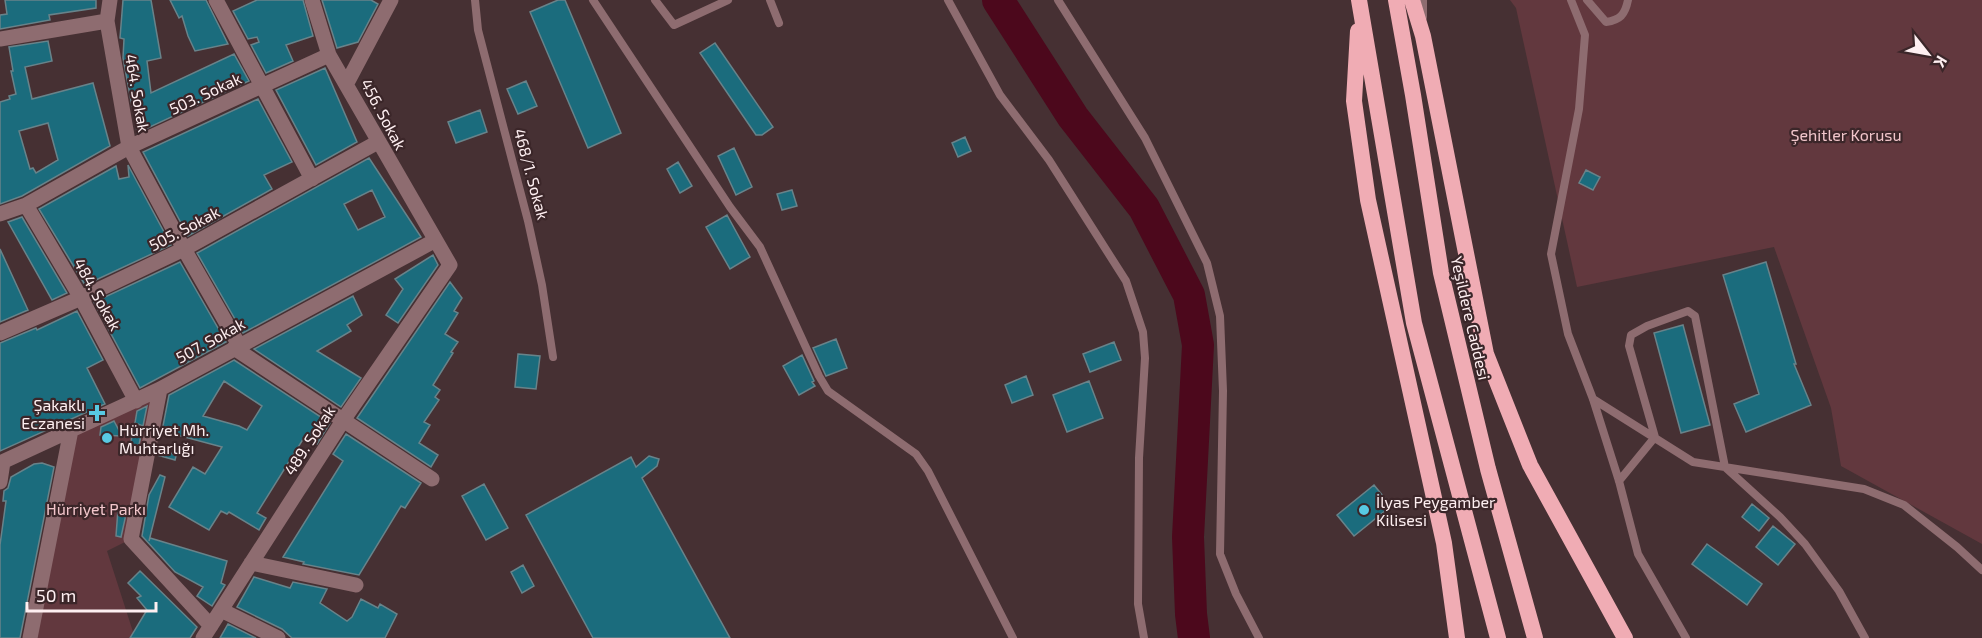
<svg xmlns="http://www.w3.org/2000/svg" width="1982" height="638" font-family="'Exo 2',sans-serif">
<rect width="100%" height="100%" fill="#463033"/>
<path fill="#62383e" d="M 1510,0 L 1982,0 L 1982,544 L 1841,466 L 1831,408 L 1774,247 L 1577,287 L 1516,8 Z
M 160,389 L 131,539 L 107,551 L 135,638 L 29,638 L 71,430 Z"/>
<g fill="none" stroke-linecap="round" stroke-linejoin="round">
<path stroke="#4c081c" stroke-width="32" d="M 998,0 L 1073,117 L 1144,208 L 1189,295 L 1198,345 L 1188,537 L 1191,614 L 1194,638"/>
</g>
<path fill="#1b6c7d" stroke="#68838a" stroke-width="1.5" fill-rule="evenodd" d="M 5,0 L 96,0 L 96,8 L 49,15 L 50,20 L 0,29 L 0,15 L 7,14 Z
M 123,0 L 151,0 L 161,58 L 147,61 L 151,93 L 234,54 L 249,81 L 137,133 L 134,106 L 132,106 L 123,58 L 124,39 L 120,38 Z
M 170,0 L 206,0 L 228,44 L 195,51 L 188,36 L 182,16 L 179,18 Z
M 257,0 L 303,0 L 313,36 L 286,45 L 293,61 L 266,73 L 251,45 L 259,42 L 257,37 L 248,39 L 233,11 Z
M 322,0 L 371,0 L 378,4 L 358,42 L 337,48 Z
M 558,0 L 565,0 L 621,133 L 588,148 L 530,12 Z
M 48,41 L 52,61 L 25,67 L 32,99 L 93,83 L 110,146 L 22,196 L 0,204 L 0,102 L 10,99 L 9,96 L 16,94 L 11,71 L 13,71 L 9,47 ZM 48,123 L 58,160 L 36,173 L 33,168 L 30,169 L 19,131 Z
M 715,43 L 773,127 L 762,135 L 756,135 L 700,53 Z
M 325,68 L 357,142 L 316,165 L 276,90 Z
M 526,81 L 537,106 L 518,114 L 507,89 Z
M 258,99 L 292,162 L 264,175 L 272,189 L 188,236 L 143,152 Z
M 480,110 L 487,132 L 456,143 L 448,122 Z
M 965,137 L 971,151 L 958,157 L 952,143 Z
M 734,148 L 752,187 L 736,195 L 718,156 Z
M 369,158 L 421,237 L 243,333 L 197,253 ZM 372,190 L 385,217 L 358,230 L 344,204 Z
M 678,162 L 692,186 L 680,193 L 667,169 Z
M 128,165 L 171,245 L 85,285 L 39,209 L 116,166 L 119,179 L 129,177 Z
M 1586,170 L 1600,177 L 1593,190 L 1579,183 Z
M 792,190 L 797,206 L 782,210 L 777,194 Z
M 727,215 L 750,257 L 730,269 L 706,227 Z
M 22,217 L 67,293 L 52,300 L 8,222 Z
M 0,249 L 28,310 L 0,322 Z
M 433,255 L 438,265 L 398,323 L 386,315 L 403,289 L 395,279 Z
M 180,262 L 226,342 L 140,388 L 94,302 Z
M 1766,262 L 1796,364 L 1794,364 L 1811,405 L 1746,432 L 1734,404 L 1759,394 L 1723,275 Z
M 450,282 L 462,298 L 454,311 L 458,313 L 445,334 L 458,342 L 451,352 L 453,353 L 433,385 L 440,390 L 435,397 L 439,400 L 424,422 L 430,425 L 419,443 L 438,455 L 431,467 L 357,418 Z
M 353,296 L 362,315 L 347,325 L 351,331 L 317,351 L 361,378 L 341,407 L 254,349 Z
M 77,311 L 103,360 L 87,368 L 105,404 L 0,451 L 0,343 L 36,328 L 37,330 Z
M 1683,325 L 1710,425 L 1681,433 L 1654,333 Z
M 836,339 L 847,368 L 826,376 L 813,348 Z
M 1114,342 L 1121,360 L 1090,372 L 1083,354 Z
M 518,354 L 540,356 L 536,389 L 515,387 Z
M 802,355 L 814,381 L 812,382 L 815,386 L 799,395 L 783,366 Z
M 234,360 L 330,423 L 317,444 L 305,436 L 257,513 L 266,518 L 259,530 L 229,512 L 227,514 L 221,511 L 209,530 L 169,507 L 193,467 L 205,474 L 222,447 L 162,431 L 169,395 ZM 224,381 L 262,406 L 247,430 L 239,426 L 203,416 Z
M 1026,376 L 1033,395 L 1012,403 L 1005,385 Z
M 1089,381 L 1103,418 L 1067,432 L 1053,395 Z
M 147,406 L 143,426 L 135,423 L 137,411 Z
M 114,421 L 122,436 L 100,435 L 101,427 Z
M 133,430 L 141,435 L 138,450 L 130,448 Z
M 346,434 L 421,483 L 405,508 L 401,506 L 359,575 L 303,564 L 304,562 L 283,557 L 343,461 L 333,454 Z
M 159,446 L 176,456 L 175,460 L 157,455 Z
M 649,456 L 659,459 L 657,466 L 642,478 L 730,638 L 593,638 L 526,515 L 631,457 L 636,467 Z
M 42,463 L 54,467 L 20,638 L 0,638 L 0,545 L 6,501 L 3,501 L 4,491 L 8,488 L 11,477 L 34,464 Z
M 160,475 L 165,477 L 149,541 L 150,538 L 227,561 L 221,583 L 225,585 L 212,606 L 197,596 L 203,587 L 175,572 L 142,536 L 149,495 Z
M 484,484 L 508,528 L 486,540 L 462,496 Z
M 1374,485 L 1391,506 L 1354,536 L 1337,515 Z
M 1752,504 L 1769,518 L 1759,531 L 1742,517 Z
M 118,509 L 127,510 L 121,537 L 116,536 Z
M 1773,526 L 1795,544 L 1778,565 L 1756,547 Z
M 1707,544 L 1762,584 L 1747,605 L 1692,564 Z
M 523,565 L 534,586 L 522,593 L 511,572 Z
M 140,571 L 197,627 L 190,638 L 130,638 L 147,610 L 137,598 L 141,596 L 128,583 Z
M 254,577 L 290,588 L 293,582 L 327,589 L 320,603 L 347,621 L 352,617 L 361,599 L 378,608 L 380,604 L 397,614 L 385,638 L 292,638 L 282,629 L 237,607 Z
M 228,624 L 256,638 L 220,638 Z"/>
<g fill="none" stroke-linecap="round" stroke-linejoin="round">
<path stroke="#8e6c70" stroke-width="8" d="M 475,0 L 478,30 L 528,221 L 542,285 L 553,357
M 593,0 L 730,207 L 760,247 L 819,376 L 828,391 L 916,454 L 928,471 L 1013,638
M 655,0 L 674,25 L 728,0
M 770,0 L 779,23
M 948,0 L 1000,95 L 1049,160 L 1126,281 L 1143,332 L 1145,358 L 1139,458 L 1138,604 L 1144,638
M 1058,0 L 1145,138 L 1207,263 L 1220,316 L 1223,391 L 1220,554 L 1236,594 L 1259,638
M 1423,0 L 1423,17
M 1571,0 L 1585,35 L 1579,109 L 1551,254 L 1568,334 L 1593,399 L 1619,481 L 1638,554 L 1686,638
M 1587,0 L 1606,22 C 1620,20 1625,15 1628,0
M 1593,399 L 1693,462 L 1864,489 L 1904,505 L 1957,547 L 1982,570
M 1619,481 L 1655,437 L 1629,346 L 1631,335 L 1647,326 L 1688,311 L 1695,316 L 1725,467 L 1780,517 L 1805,544 L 1839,591 L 1865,638"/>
<path stroke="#8e6c70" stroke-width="15" d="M 110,0 L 107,21 L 129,147 L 184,249 L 239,345
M 216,0 L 312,179
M 0,39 L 107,21
M 347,83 L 391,0
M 26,205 L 81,298 L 136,401
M 0,214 L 26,205 L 129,147 L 329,55
M 0,333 L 81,298 L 184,249 L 378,142
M 234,348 L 432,479
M 160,389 L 131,539 L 211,626
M 0,463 L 160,389 L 434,241
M 0,482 L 3,462
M 251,563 L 356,585
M 221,610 L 278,638
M 30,638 L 71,430
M 203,638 L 344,419 L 450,265 L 329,55 L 312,0"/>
<path stroke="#f0acb4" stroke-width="16" d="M 1359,0 L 1414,323 L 1498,638
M 1396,0 L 1413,95 L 1441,273 L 1488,469 L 1535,638
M 1412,0 L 1423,36 L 1486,354 L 1530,465 L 1625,638
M 1358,31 L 1354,101 L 1368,200 L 1444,543 L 1457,638"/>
</g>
<g fill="#58c9e3" stroke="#3b2629" stroke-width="2">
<path d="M94 404h6v6h6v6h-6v6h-6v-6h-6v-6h6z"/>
<circle cx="107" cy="438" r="6"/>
<circle cx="1364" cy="510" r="6"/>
</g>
<g text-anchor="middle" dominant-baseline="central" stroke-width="4.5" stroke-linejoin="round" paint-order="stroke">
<g font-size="16" fill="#feeff1" stroke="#3b2629">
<text transform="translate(138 93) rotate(80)">464. Sokak</text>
<text transform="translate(205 93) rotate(-25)">503. Sokak</text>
<text transform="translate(384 114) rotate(62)">456. Sokak</text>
<text transform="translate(532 174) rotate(75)">468/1. Sokak</text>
<text transform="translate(184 228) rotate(-28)">505. Sokak</text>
<text transform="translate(98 294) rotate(61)">484. Sokak</text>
<text transform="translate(1471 318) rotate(77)">Yeşildere Caddesi</text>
<text transform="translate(210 340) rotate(-29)">507. Sokak</text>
<text transform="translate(309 440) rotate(-57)">489. Sokak</text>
</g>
<g font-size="16" fill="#f2c6cb" stroke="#3b2629">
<text x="1846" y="134">Şehitler Korusu</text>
<text x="96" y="508">Hürriyet Parkı</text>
</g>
<g font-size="16" fill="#feeff1" stroke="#3b2629" text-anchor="start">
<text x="85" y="404" text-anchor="end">Şakaklı<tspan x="85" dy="18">Eczanesi</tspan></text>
<text x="119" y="429">Hürriyet Mh.<tspan x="119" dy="18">Muhtarlığı</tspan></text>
<text x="1376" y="501">İlyas Peygamber<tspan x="1376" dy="18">Kilisesi</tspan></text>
</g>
</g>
<g transform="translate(1928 54) rotate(121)" stroke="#3b2629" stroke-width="4.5" paint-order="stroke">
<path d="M0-4.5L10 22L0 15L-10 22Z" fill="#feeff1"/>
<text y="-9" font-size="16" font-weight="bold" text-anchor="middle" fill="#feeff1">K</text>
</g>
<path d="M27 602v9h129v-9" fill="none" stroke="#feeff1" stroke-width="3"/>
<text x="36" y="602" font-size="18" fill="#feeff1" stroke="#3b2629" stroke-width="4.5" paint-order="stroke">50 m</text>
</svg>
